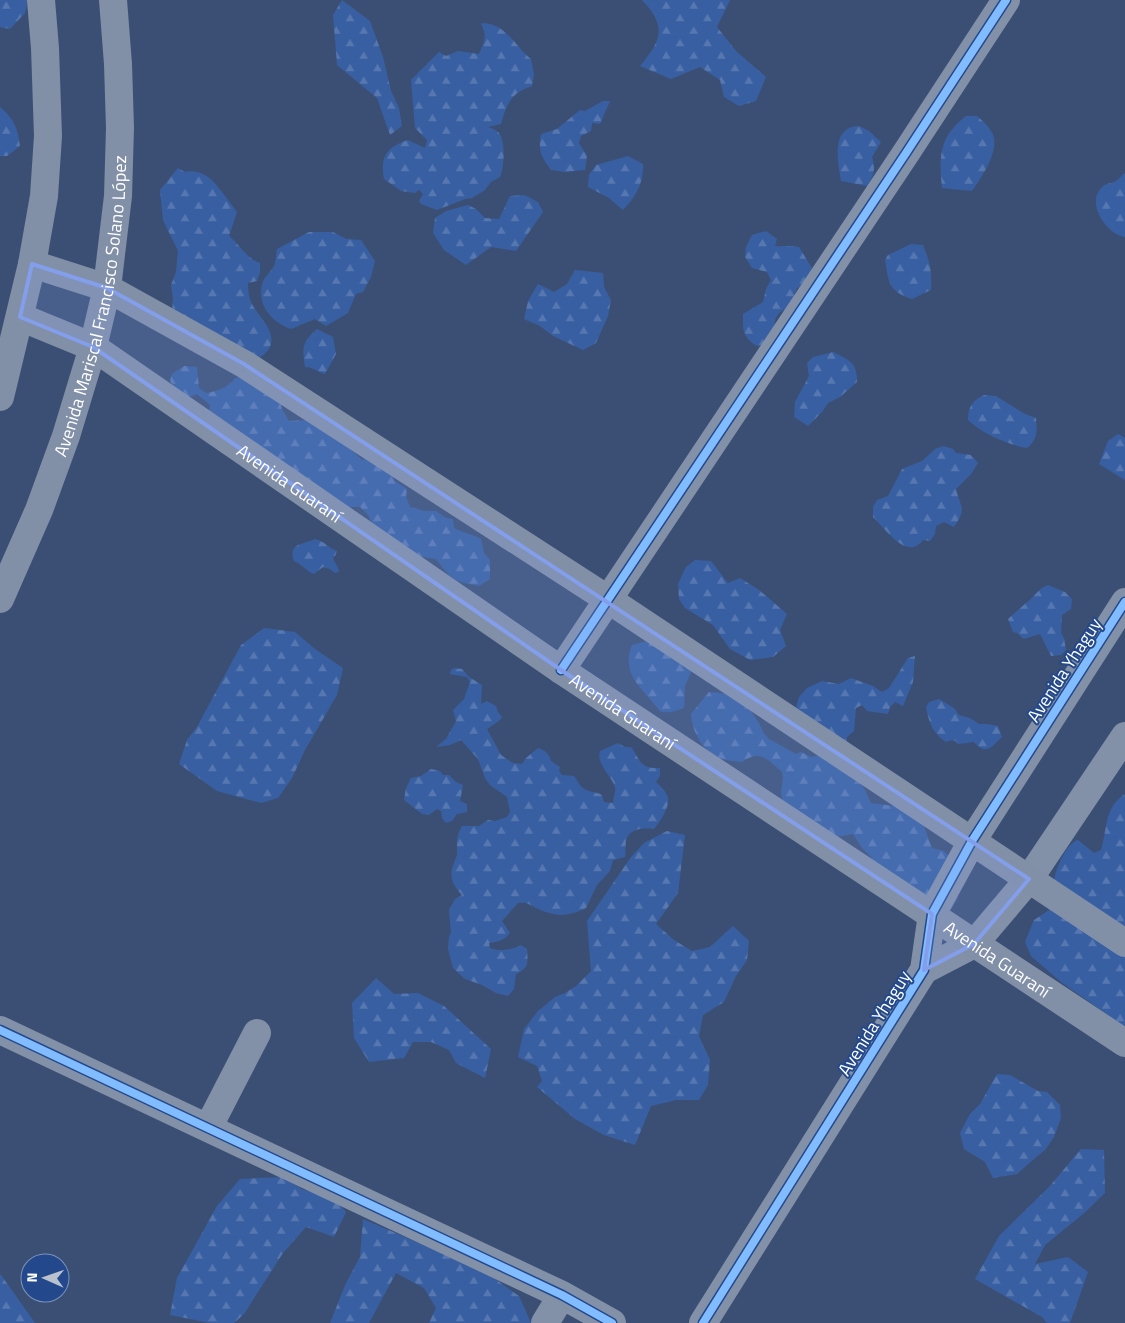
<svg xmlns="http://www.w3.org/2000/svg" width="1125" height="1323" font-family="'Titillium Web',sans-serif">
<defs>
<pattern id="forest-firs" width="22" height="20" patternUnits="userSpaceOnUse" patternTransform="scale(1.25)"><rect width="22" height="20" fill="#385fa2"/><path d="M5 1l3.5 6h-7zM16 11l3.5 6h-7z" fill="#5677b0"/></pattern>
</defs>
<rect width="100%" height="100%" fill="#3b4f74"/>
<path fill="url(#forest-firs)" d="M 0,0 L 28,0 L 25,13 L 10,29 L 0,27 Z
M 342,0 L 370,21 L 383,57 L 391,91 L 399,108 L 402,126 L 390,135 L 377,98 L 337,65 L 333,15 Z
M 642,0 L 730,0 L 717,27 L 736,51 L 766,77 L 756,101 L 739,106 L 724,97 L 720,80 L 700,67 L 671,79 L 640,66 C 662,40 667,26 642,0 Z
M 483,23 C 507,24 515,47 531,59 L 534,74 L 532,86 C 511,93 507,103 501,124 L 488,127 C 492,128 496,130 499,133 C 506,142 504,168 500,177 L 491,182 L 485,190 L 472,198 L 465,199 L 437,210 L 421,204 L 419,201 L 423,194 L 419,190 L 415,193 L 401,191 L 384,179 C 380,156 387,147 408,140 L 425,148 L 427,140 L 415,128 L 411,80 L 439,52 L 446,56 L 458,51 L 479,54 C 484,42 488,37 481,24 Z
M 603,101 L 610,101 L 600,124 L 592,123 L 591,131 L 581,136 L 579,143 L 587,156 L 585,170 L 565,172 L 551,170 C 541,156 538,152 541,134 L 557,129 L 580,110 L 585,111 Z
M 0,107 C 14,119 18,128 20,146 L 7,156 L 0,156 Z
M 966,116 L 977,116 C 983,121 992,129 994,138 C 997,155 981,178 972,191 L 942,188 C 939,156 939,137 966,116 Z
M 859,126 L 869,131 L 881,142 L 872,157 C 876,168 874,177 867,186 L 841,181 C 838,162 830,127 859,126 Z
M 628,156 L 643,164 C 644,182 636,197 623,210 L 609,198 L 588,187 L 589,175 L 596,165 Z
M 178,168 L 185,172 C 202,168 212,179 222,192 C 227,199 232,205 237,212 L 229,236 C 240,245 246,258 260,263 L 260,273 L 257,281 L 248,283 C 248,291 249,299 253,306 C 262,321 284,339 262,356 C 258,360 250,362 244,364 L 172,311 L 173,299 L 171,285 L 176,272 L 178,251 L 163,220 L 160,190 Z
M 1125,173 L 1125,237 C 1108,235 1088,207 1099,191 C 1105,182 1108,185 1116,181 C 1119,179 1122,175 1125,173 Z
M 524,195 L 538,202 L 543,212 L 516,251 L 491,247 L 466,265 L 444,250 L 433,233 L 435,218 L 446,211 L 468,205 L 476,209 L 485,218 L 499,219 L 510,196 Z
M 766,231 L 777,239 L 775,246 C 783,247 790,245 799,247 L 812,268 C 809,277 807,285 797,288 L 789,308 C 777,312 773,318 775,331 L 765,344 L 757,346 C 742,337 743,330 743,314 L 763,302 L 766,289 L 771,280 L 767,272 L 752,268 L 745,257 L 746,247 L 752,235 Z
M 309,232 L 333,232 L 346,239 L 361,240 L 375,261 L 371,277 L 363,292 L 356,294 L 348,313 L 326,326 L 315,319 L 291,329 C 272,322 257,306 262,284 C 264,278 269,273 273,268 C 276,263 276,255 277,249 Z
M 911,244 L 923,245 C 930,262 932,271 931,290 L 912,299 C 888,291 889,283 885,260 L 888,255 Z
M 575,270 L 603,273 L 604,287 L 611,300 L 608,316 L 596,343 L 583,350 L 553,336 L 540,326 L 524,319 L 528,301 L 538,284 L 554,292 L 567,284 Z
M 317,329 L 333,337 L 336,354 L 325,374 C 318,372 313,367 305,367 C 302,347 302,342 317,329 Z
M 833,352 C 849,360 857,362 857,382 L 840,397 L 828,403 L 822,412 L 808,426 L 794,417 L 795,402 L 809,376 L 807,363 L 813,357 Z
M 184,366 L 197,367 L 199,388 L 206,393 C 218,391 228,388 235,378 L 241,377 L 278,389 L 282,409 L 289,421 L 307,420 L 348,447 L 362,460 L 368,458 L 387,466 L 395,481 L 407,489 L 406,497 L 410,507 L 425,511 L 436,511 L 446,518 L 453,519 L 454,528 C 463,533 472,534 481,539 L 484,553 L 490,560 L 490,579 L 479,586 C 453,581 452,580 436,559 L 417,556 L 379,539 L 368,515 L 360,507 L 351,507 L 338,513 L 211,422 L 209,410 L 210,405 L 197,394 L 190,397 L 179,395 L 170,381 L 172,374 Z
M 984,395 L 996,396 L 1025,414 L 1036,418 C 1037,431 1038,439 1027,448 C 1006,444 983,434 968,420 C 968,407 972,401 984,395 Z
M 1118,434 L 1125,438 L 1125,480 L 1099,464 L 1108,441 Z
M 943,446 L 953,449 L 956,453 L 971,455 L 978,463 L 971,474 L 956,489 C 961,509 967,508 954,527 L 944,522 L 936,526 L 935,534 L 930,541 L 923,540 C 907,562 885,528 873,517 L 873,507 L 877,500 L 888,496 L 902,469 L 922,461 L 935,449 Z
M 315,539 C 324,541 327,547 337,551 L 335,556 L 332,557 L 338,568 L 339,572 L 335,573 L 330,569 L 323,567 L 314,574 C 306,571 302,564 294,561 C 288,543 302,545 315,539 Z
M 695,560 L 711,561 L 728,583 L 740,578 L 759,590 L 787,614 L 780,630 L 786,646 L 773,657 L 750,660 L 730,649 L 713,625 L 685,608 L 679,599 L 678,584 L 686,567 Z
M 1048,585 L 1065,592 L 1072,599 L 1071,609 L 1062,615 L 1061,633 L 1064,638 L 1066,650 L 1061,655 L 1051,656 L 1040,634 L 1024,639 L 1017,633 L 1013,632 L 1008,619 C 1014,613 1020,609 1026,603 C 1035,597 1038,588 1048,585 Z
M 264,628 L 295,632 L 315,649 L 343,668 L 337,695 L 305,750 L 292,778 L 278,798 L 261,803 L 217,791 L 179,764 L 187,740 L 197,727 L 241,645 Z
M 654,639 L 693,656 L 691,672 L 685,686 L 684,708 C 676,711 667,714 660,711 C 643,688 620,675 632,645 Z
M 915,656 L 913,682 L 903,706 L 895,702 L 890,707 L 888,714 L 867,711 L 862,705 L 856,708 L 854,731 L 847,737 L 846,747 L 796,708 L 799,697 L 807,688 L 822,681 L 839,684 L 851,678 L 873,686 L 882,692 L 889,688 L 908,658 Z
M 454,668 L 462,669 L 469,677 L 482,685 L 481,704 L 487,701 L 496,706 L 498,712 L 502,717 L 499,721 L 487,729 L 501,755 L 513,763 L 522,764 L 526,758 L 538,748 C 546,751 549,753 551,761 L 560,767 L 559,771 L 562,775 L 574,776 C 578,782 581,789 589,791 C 594,793 597,792 602,795 L 604,802 L 613,803 C 613,799 616,791 615,787 C 611,775 596,764 600,751 L 618,743 L 625,747 L 631,747 C 641,761 640,769 660,768 L 660,776 L 656,782 C 660,786 665,790 667,795 C 672,805 660,821 654,829 C 643,828 629,828 626,841 C 625,846 626,852 625,857 L 613,860 L 610,871 L 597,885 L 586,908 C 568,917 555,917 536,908 C 529,904 526,902 518,903 L 502,921 L 510,933 C 504,940 499,942 489,943 L 490,948 C 500,952 511,950 521,945 L 527,949 C 528,963 529,968 516,974 L 514,989 L 508,996 L 496,993 L 482,985 L 465,979 L 453,968 L 448,949 L 449,937 L 451,933 L 449,910 L 455,899 L 462,895 C 453,885 448,877 454,863 C 455,859 458,856 457,852 C 457,840 456,837 462,826 L 479,826 L 488,820 L 495,821 L 507,817 L 510,812 L 507,797 L 490,785 L 485,778 L 478,759 L 461,740 L 450,745 L 436,747 L 446,739 L 456,721 L 453,710 L 464,699 L 470,682 L 467,677 L 450,674 L 451,670 Z
M 709,692 L 731,694 L 748,706 L 760,725 L 763,732 L 769,739 L 796,754 L 801,752 L 811,757 L 825,754 L 859,778 L 871,803 L 901,807 L 923,824 L 932,848 L 944,851 L 955,863 L 953,886 L 958,898 L 949,913 L 874,865 L 871,857 L 863,849 L 853,834 L 836,837 L 785,816 L 781,792 L 783,778 L 782,772 C 767,759 760,749 742,762 C 736,761 731,761 726,760 C 706,756 692,734 691,714 Z
M 939,699 L 954,708 L 959,715 L 970,718 L 979,724 L 987,724 L 998,726 L 1002,737 C 992,747 985,756 974,742 L 958,744 C 955,739 951,740 946,742 C 932,733 929,722 926,707 L 929,702 Z
M 431,769 L 440,771 L 443,775 L 449,775 L 456,782 L 463,785 L 460,801 L 467,804 L 467,812 L 457,814 L 452,821 L 446,823 L 442,818 L 441,811 L 437,809 L 429,815 L 422,814 L 404,800 L 406,788 L 411,778 L 421,776 Z
M 1125,794 L 1125,933 L 1054,883 C 1054,872 1066,843 1078,840 L 1094,853 L 1101,850 C 1108,828 1103,809 1125,794 Z
M 667,831 L 685,835 L 678,893 L 656,924 L 674,940 L 692,951 L 710,947 L 733,926 L 749,941 L 747,960 L 736,976 L 724,1002 L 703,1015 L 699,1036 L 710,1060 L 708,1085 L 699,1100 L 676,1100 L 651,1106 L 635,1145 L 604,1135 L 575,1119 L 537,1087 L 542,1081 L 537,1066 L 518,1057 L 524,1029 L 538,1011 L 555,997 L 565,993 L 576,986 L 591,971 L 587,921 L 631,857 L 644,843 Z
M 1052,908 L 1125,937 L 1125,1027 L 1061,982 L 1031,956 L 1025,942 L 1034,920 Z
M 376,978 L 394,994 L 418,993 L 444,1006 L 491,1049 L 485,1078 L 456,1063 L 449,1050 L 431,1042 L 413,1042 L 404,1058 L 369,1062 L 354,1038 L 352,1003 Z
M 997,1074 L 1010,1075 L 1038,1091 L 1047,1092 L 1060,1105 L 1061,1118 L 1054,1137 L 1045,1150 L 1034,1159 L 1017,1174 L 993,1178 L 985,1162 L 964,1149 L 960,1133 L 970,1114 L 980,1104 Z
M 1081,1149 L 1104,1150 L 1105,1193 L 1083,1214 L 1045,1245 L 1035,1264 L 1068,1257 L 1088,1272 L 1070,1323 L 1047,1323 L 1042,1317 L 975,1279 L 999,1236 L 1049,1187 Z
M 281,1177 L 304,1190 L 331,1195 L 346,1212 L 334,1237 L 306,1227 L 283,1253 L 244,1314 L 234,1323 L 210,1323 L 170,1315 L 177,1278 L 217,1206 L 240,1179 Z
M 363,1219 L 484,1271 L 519,1296 L 531,1323 L 429,1323 L 436,1308 L 424,1288 L 396,1273 L 369,1323 L 330,1323 L 346,1283 L 360,1257 Z
M 0,1275 L 1,1275 L 35,1323 L 0,1323 Z"/>
<g fill="none" stroke-linecap="round" stroke-linejoin="round">
<path stroke="#8290a8" stroke-width="28" d="M 561,670 L 906,153 L 1006,0
M 924,970 L 974,944 L 1029,879 L 1125,736
M 0,1030 L 562,1295 L 612,1323
M 208,1128 L 257,1033
M 545,1323 L 562,1295
M 703,1323 L 924,970 L 932,914 L 972,841 L 1125,602"/>
<g stroke="#818fa7" stroke-width="28">
<path d="M 32,264 L 107,288 L 244,364 L 609,600 L 1125,943"/>
<path id="s1" d="M 20,317 L 93,347 L 561,670 L 1125,1043"/>
<path d="M 0,397 L 32,264 L 44,196 L 48,136 L 45,48 L 41,0"/>
<path id="s2" d="M 0,599 L 39,510 L 66,436 L 93,347 L 107,288 L 118,196 L 120,128 L 118,64 L 113,0"/>
</g>
<g stroke="#23498c" stroke-width="11">
<path id="cycleway" d="M 561,670 L 906,153 L 1006,0
M 0,1030 L 562,1295 L 612,1323
M 703,1323 L 924,970 L 932,914 L 972,841 L 1125,602"/>
</g>
<use href="#cycleway" stroke="#80bcff" stroke-width="8"/>
</g>
<path fill="#839eea" fill-opacity="0.2" stroke="#839eea" stroke-width="4" stroke-linejoin="round" d="M 32,264 L 107,288 L 244,364 L 1029,879 L 974,944 L 924,970 L 932,914 L 561,670 L 93,347 L 20,317 Z"/>
<g text-anchor="middle" dominant-baseline="central" stroke-width="4" stroke-linejoin="round" paint-order="stroke">
<g font-size="18" fill="#fff" stroke="#23498c">
<text stroke="none"><textPath href="#s2" startOffset="309">Avenida Mariscal Francisco Solano López</textPath></text>
<text stroke="none"><textPath href="#s1" startOffset="318">Avenida Guaraní</textPath></text>
<text transform="translate(1064 670) rotate(-57)">Avenida Yhaguy</text>
<text stroke="none"><textPath href="#s1" startOffset="722">Avenida Guaraní</textPath></text>
<text stroke="none"><textPath href="#s1" startOffset="1171">Avenida Guaraní</textPath></text>
<text transform="translate(874 1023) rotate(-58)">Avenida Yhaguy</text>
</g>
</g>
<g transform="translate(45 1278) rotate(272)"><circle r="24" fill="#23498c" stroke="#7b92ba"/>
<path d="M0-4L9 19L0 12L-9 19Z" fill="#bac1ce"/>
<text y="-8" font-size="14" font-weight="bold" text-anchor="middle" fill="#ffffff">N</text>
</g>
</svg>
